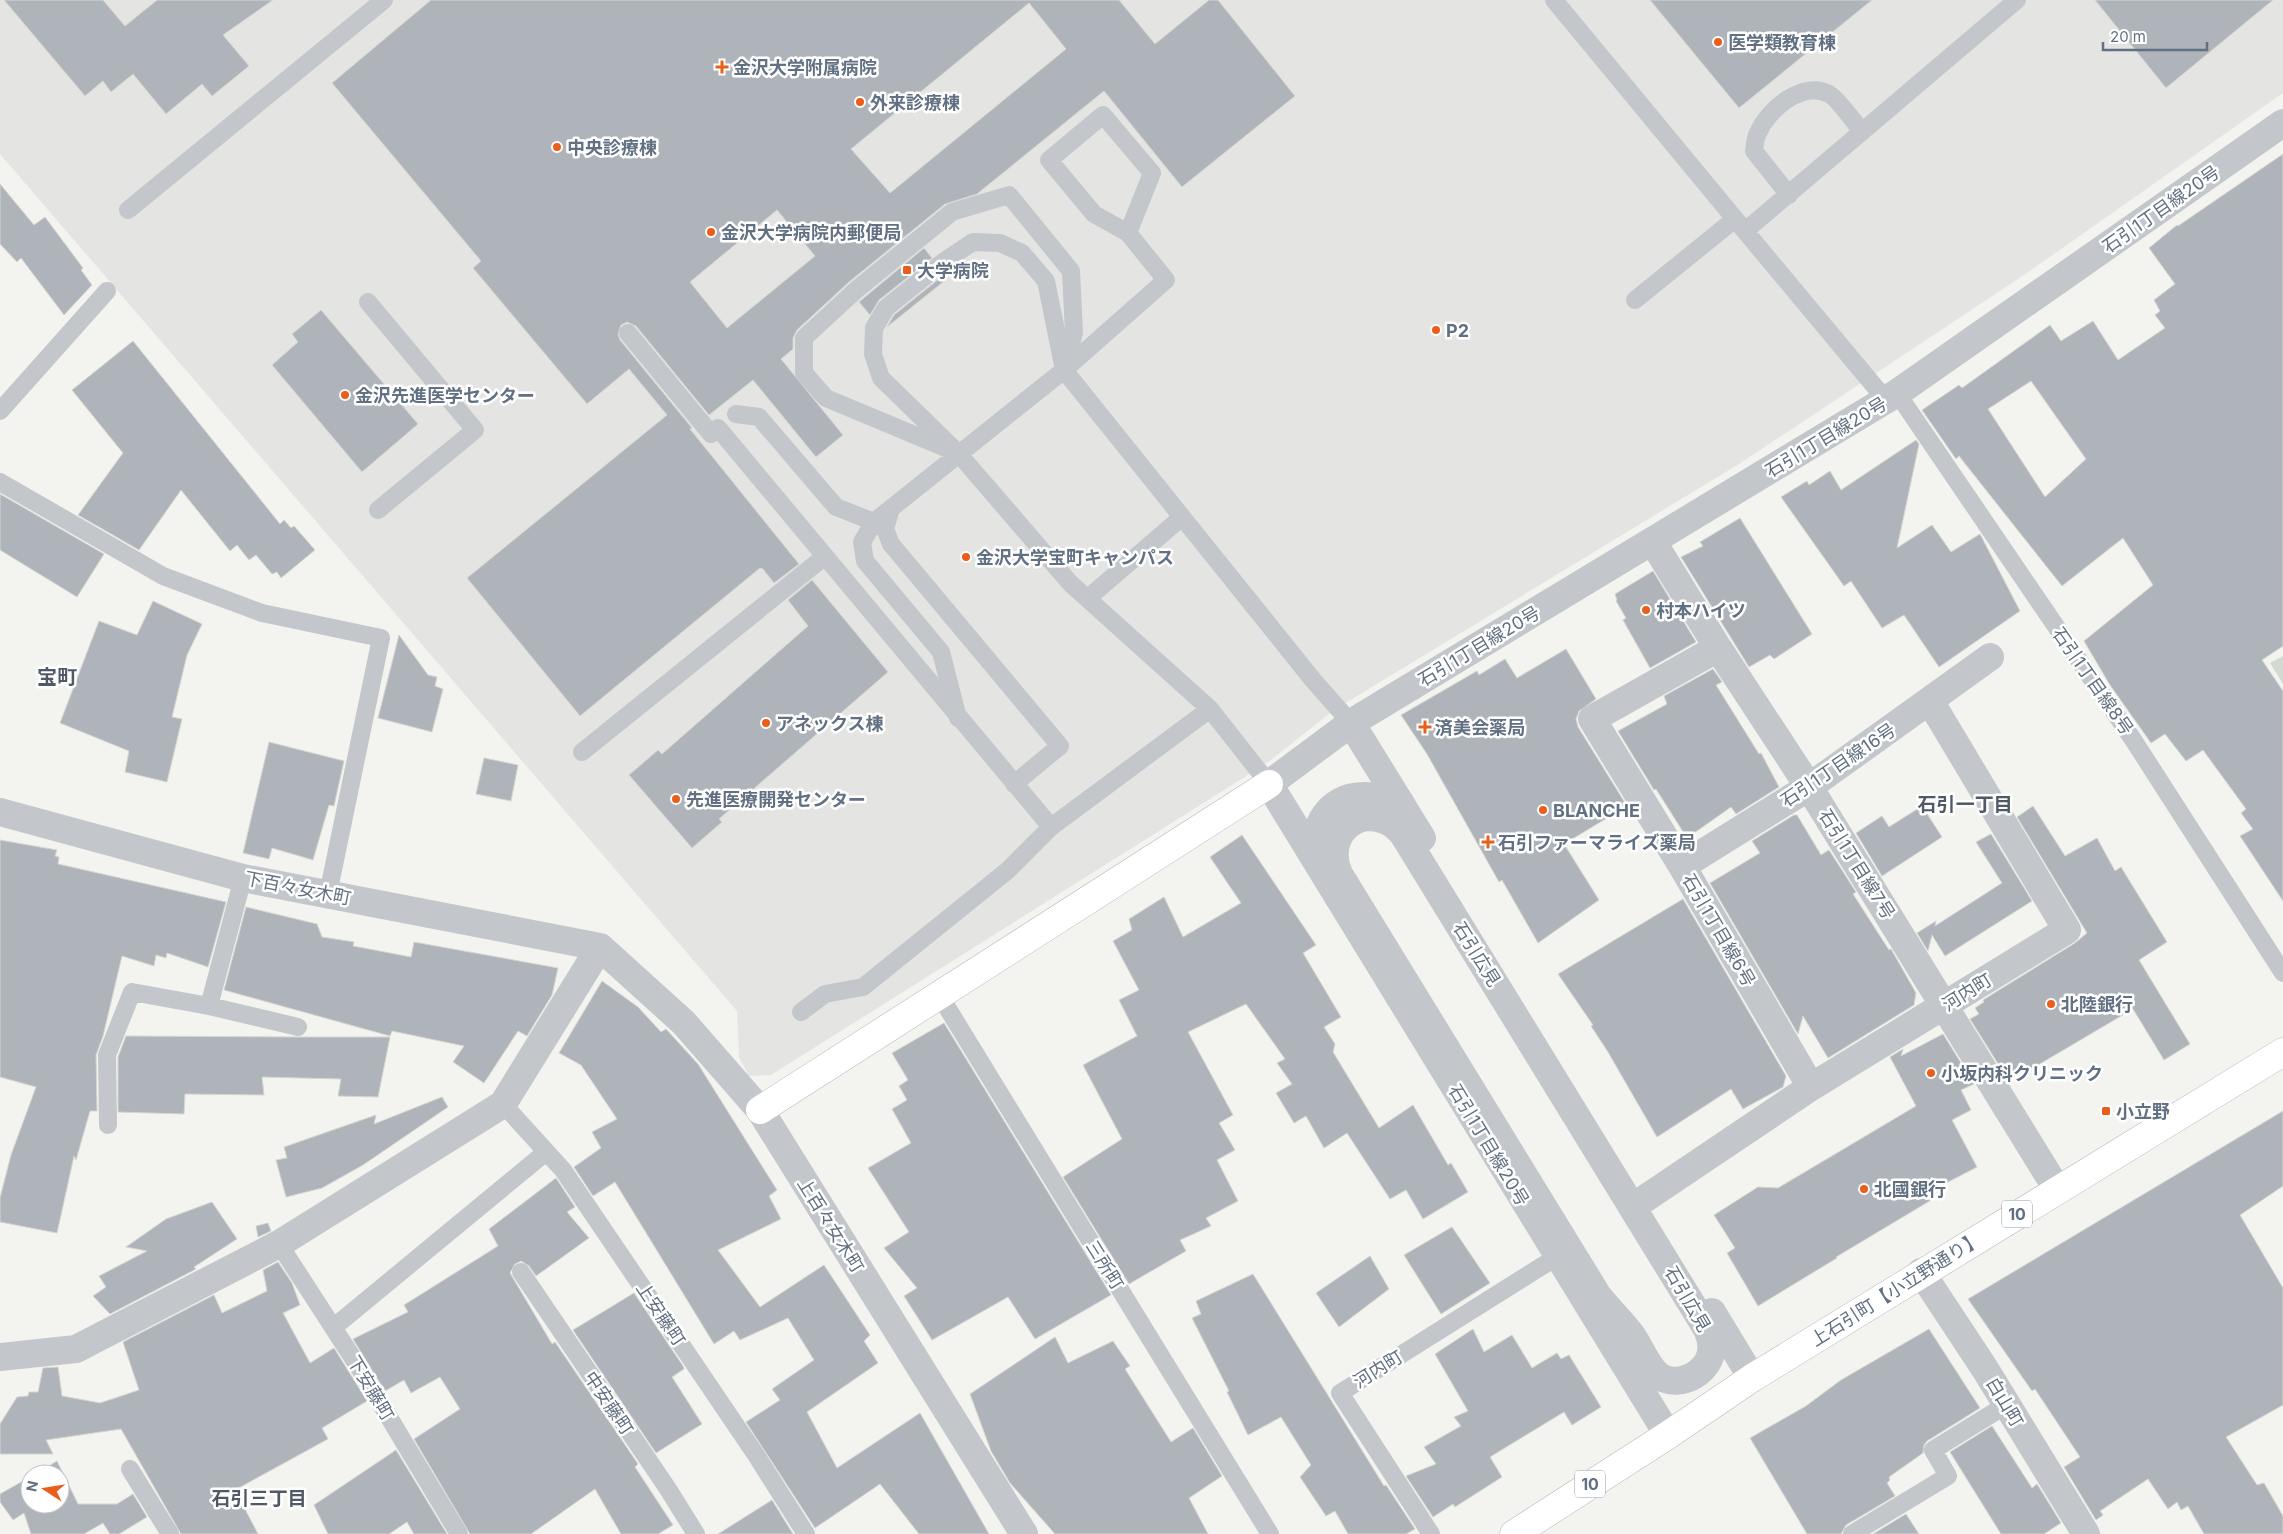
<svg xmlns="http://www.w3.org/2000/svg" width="2283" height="1534" font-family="Inter,'Noto Sans JP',sans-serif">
<rect width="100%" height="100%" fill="#f3f4ef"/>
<path fill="#e4e5e3" d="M 0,0 L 2283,0 L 2283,93 L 2027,273 L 1739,464 L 1334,710 L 1267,763 L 771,1075 L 749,1076 L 739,1057 L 737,1011 L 0,154 Z"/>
<path fill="#d3dbd0" d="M 2283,656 L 2283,684 L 2270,663 Z"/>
<path fill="#aeb4ba" stroke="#d5d5d2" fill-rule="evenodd" d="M 4,0 L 103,0 L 125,26 L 157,0 L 273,0 L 223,35 L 249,66 L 212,96 L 202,84 L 166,114 L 133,74 L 111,92 L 103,81 L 85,96 Z
M 431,0 L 1119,0 L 1155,44 L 1209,0 L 1218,0 L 1295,96 L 1182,187 L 1104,91 L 977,194 L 945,204 L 849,282 L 797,330 L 793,338 L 793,349 L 781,359 L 843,435 L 816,457 L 753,380 L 709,415 L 636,326 L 627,322 L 621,325 L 618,334 L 620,340 L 692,428 L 690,429 L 799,564 L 774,583 L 763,569 L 760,568 L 580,716 L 467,578 L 667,415 L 629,369 L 587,404 L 473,268 L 481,261 L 332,83 ZM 1029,3 L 1066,49 L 890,193 L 851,149 ZM 777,210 L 815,256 L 727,328 L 690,282 Z
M 1650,0 L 1872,0 L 1739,108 Z
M 2095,0 L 2273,0 L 2166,88 Z
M 2283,154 L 2283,646 L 2262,660 L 2283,691 L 2283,901 L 2240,836 L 2253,829 L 2241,813 L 2246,809 L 2203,750 L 2186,761 L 2165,734 L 2151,743 L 2110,685 L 2084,641 L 2153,585 L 2123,538 L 2062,586 L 1959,456 L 1956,459 L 1922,410 L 1959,385 L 1962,388 L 2050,325 L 2061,341 L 2093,321 L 2118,360 L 2165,328 L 2155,315 L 2160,311 L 2154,300 L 2175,284 L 2149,248 L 2177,225 L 2178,226 ZM 2031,381 L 2086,459 L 2045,497 L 1988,409 Z
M 0,184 L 34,225 L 45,217 L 83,268 L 81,270 L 92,285 L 64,315 L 21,258 L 17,262 L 0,244 Z
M 924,248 L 932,258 L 879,300 L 870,315 L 859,302 Z
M 945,274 L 948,278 L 887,327 L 894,315 Z
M 321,310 L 418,424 L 362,472 L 272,365 L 298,342 L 292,334 Z
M 133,341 L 280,524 L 284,520 L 291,528 L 294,526 L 315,550 L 281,578 L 277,572 L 272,574 L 256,555 L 249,560 L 237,545 L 230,551 L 181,490 L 139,550 L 78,515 L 123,453 L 72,390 Z
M 1916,440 L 1919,444 L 1897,548 L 1932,525 L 1951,552 L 1980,534 L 2020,611 L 1939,667 L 1904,615 L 1882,628 L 1851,581 L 1844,586 L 1781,497 L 1807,481 L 1809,485 L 1830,471 L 1841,490 Z
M 0,494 L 104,554 L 77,597 L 0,550 Z
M 1740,518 L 1812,634 L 1774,659 L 1770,655 L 1749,667 L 1681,557 L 1703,546 L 1700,542 Z
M 1653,571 L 1696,642 L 1650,668 L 1623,620 L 1626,618 L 1616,601 L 1617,600 L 1615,594 Z
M 812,580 L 888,672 L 719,819 L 722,822 L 692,848 L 629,775 L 658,750 L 662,754 L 808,626 L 788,600 Z
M 153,601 L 202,624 L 187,655 L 172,717 L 182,719 L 167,782 L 125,772 L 129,751 L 60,723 L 99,621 L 137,635 Z
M 399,635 L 428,675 L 437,677 L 435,686 L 443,689 L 432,732 L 378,718 Z
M 1566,649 L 1596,699 L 1579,711 L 1576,719 L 1578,727 L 1627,806 L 1564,844 L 1599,900 L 1538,943 L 1502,880 L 1499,882 L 1427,754 L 1401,715 L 1477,671 L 1479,675 L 1505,659 L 1517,678 Z
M 1713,669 L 1722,682 L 1716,685 L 1759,754 L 1761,753 L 1779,787 L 1736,814 L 1731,807 L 1687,838 L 1656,789 L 1654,790 L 1618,731 L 1667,704 L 1664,696 Z
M 269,742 L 344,761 L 334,806 L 329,805 L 313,860 L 272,848 L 269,859 L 243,853 Z
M 484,758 L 518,765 L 511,801 L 476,794 Z
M 1922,806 L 1942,837 L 1882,876 L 1856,833 L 1882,816 L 1889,827 Z
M 2033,806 L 2065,856 L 2097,838 L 2115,871 L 2121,867 L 2167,942 L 2139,960 L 2190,1044 L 2164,1060 L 2133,1009 L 2016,1078 L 2009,1066 L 2002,1070 L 1970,1019 L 1979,1014 L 1975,1008 L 1984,1002 L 1983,1000 L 2075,943 L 2087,933 L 2017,817 Z
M 1794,815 L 1797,815 L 1821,855 L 1829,850 L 1856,892 L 1853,894 L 1889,950 L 1891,949 L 1916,993 L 1914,1005 L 1828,1058 L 1803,1016 L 1798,1034 L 1710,883 L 1760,853 L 1752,841 Z
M 1991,834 L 2032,901 L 1945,956 L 1932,935 L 1928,951 L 1917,933 L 1936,921 L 1935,926 L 2002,883 L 1976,842 Z
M 1242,835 L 1316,945 L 1303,953 L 1341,1017 L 1324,1027 L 1335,1044 L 1333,1052 L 1379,1128 L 1413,1105 L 1448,1165 L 1451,1163 L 1468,1192 L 1423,1219 L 1406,1190 L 1390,1199 L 1347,1133 L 1324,1148 L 1306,1116 L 1294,1123 L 1276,1093 L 1292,1084 L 1277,1063 L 1285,1059 L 1246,1004 L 1188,1032 L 1233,1115 L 1219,1123 L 1235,1150 L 1217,1160 L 1238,1201 L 1206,1218 L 1211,1226 L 1180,1240 L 1186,1251 L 1129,1284 L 1063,1177 L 1122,1139 L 1083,1065 L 1137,1036 L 1119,1000 L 1139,990 L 1113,941 L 1132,930 L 1129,919 L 1164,897 L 1183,937 L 1241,903 L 1210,857 Z
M 0,840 L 57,850 L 55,856 L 59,857 L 58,864 L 226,902 L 208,967 L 167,953 L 166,958 L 156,955 L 154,966 L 122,956 L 103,1036 L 96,1055 L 97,1111 L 90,1111 L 76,1160 L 74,1156 L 57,1233 L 0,1222 L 0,1198 L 11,1155 L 36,1087 L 0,1077 Z
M 1683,899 L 1786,1076 L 1783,1087 L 1743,1109 L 1731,1089 L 1657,1137 L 1608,1052 L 1591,1026 L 1593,1025 L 1558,974 Z
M 246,907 L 317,924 L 322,937 L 354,942 L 353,946 L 411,957 L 414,942 L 558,968 L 552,995 L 527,1036 L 518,1031 L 484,1083 L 453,1062 L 464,1046 L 392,1031 L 390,1036 L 224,990 Z
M 602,981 L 638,1007 L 661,1032 L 666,1029 L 698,1064 L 777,1190 L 769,1196 L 781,1219 L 718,1250 L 760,1307 L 824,1265 L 870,1335 L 864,1341 L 878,1363 L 807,1412 L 837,1468 L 920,1413 L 989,1534 L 919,1534 L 880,1484 L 815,1528 L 746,1422 L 780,1400 L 772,1389 L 814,1360 L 788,1318 L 740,1340 L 734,1331 L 714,1344 L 615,1182 L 593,1196 L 574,1167 L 601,1148 L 592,1132 L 617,1119 L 581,1065 L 559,1053 Z
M 944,1023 L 1111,1295 L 1035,1339 L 1008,1297 L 932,1340 L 904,1296 L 917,1288 L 884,1248 L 909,1232 L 868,1168 L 911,1143 L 892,1109 L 907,1100 L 899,1086 L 908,1080 L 892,1053 Z
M 1943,1034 L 1974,1084 L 1961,1090 L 1971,1110 L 1952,1120 L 1977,1167 L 1929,1192 L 1933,1199 L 1836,1257 L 1837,1258 L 1758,1306 L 1727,1253 L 1735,1248 L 1714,1215 L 1758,1187 L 1778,1188 L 1916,1106 L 1890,1057 L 1903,1049 L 1901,1056 Z
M 126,1036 L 296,1037 L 390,1037 L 378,1097 L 338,1096 L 341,1079 L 262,1077 L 264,1095 L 185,1094 L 184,1114 L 118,1112 L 118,1057 Z
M 442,1097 L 448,1107 L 363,1165 L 322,1188 L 286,1197 L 276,1160 L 287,1158 L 284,1147 L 376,1115 L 374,1124 Z
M 2283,1111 L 2283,1186 L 2240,1215 L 2283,1288 L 2283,1405 L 2226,1437 L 2257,1485 L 2264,1483 L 2283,1516 L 2283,1534 L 2204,1534 L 2188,1506 L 2181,1510 L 2177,1502 L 2168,1509 L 2148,1479 L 2100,1511 L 2103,1515 L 2096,1520 L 2064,1467 L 2080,1457 L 2035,1389 L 2032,1391 L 1968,1299 Z
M 556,1178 L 575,1207 L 567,1212 L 589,1238 L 536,1276 L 529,1266 L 521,1261 L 515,1264 L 510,1273 L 552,1344 L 555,1342 L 638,1464 L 635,1467 L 673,1525 L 658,1534 L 621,1534 L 595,1489 L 531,1534 L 470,1534 L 414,1439 L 460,1409 L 440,1377 L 411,1393 L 404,1380 L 385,1391 L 353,1339 L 408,1312 L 404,1305 L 498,1246 L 489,1229 Z
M 212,1202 L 237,1239 L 194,1267 L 196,1269 L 110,1314 L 93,1296 L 106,1287 L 99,1276 L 147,1251 L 126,1247 L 166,1219 Z
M 268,1223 L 271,1231 L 258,1237 L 256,1226 Z
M 1452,1227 L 1490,1283 L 1441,1314 L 1404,1255 Z
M 1370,1256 L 1389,1289 L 1339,1327 L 1316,1293 Z
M 278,1262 L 292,1283 L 300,1305 L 283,1313 L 310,1363 L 334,1348 L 367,1401 L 322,1428 L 328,1439 L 235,1490 L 258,1534 L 181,1534 L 121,1429 L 46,1440 L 53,1454 L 0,1454 L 0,1424 L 17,1397 L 28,1396 L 29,1392 L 38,1392 L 43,1368 L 58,1367 L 62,1396 L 100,1403 L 139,1390 L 123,1342 L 214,1295 L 222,1313 L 267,1291 L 263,1270 Z
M 1253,1274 L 1384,1486 L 1386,1485 L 1415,1529 L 1406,1534 L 1348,1534 L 1335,1511 L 1326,1516 L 1300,1477 L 1311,1465 L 1281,1417 L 1248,1435 L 1227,1392 L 1229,1391 L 1192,1318 L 1201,1314 L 1196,1301 Z
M 634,1293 L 683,1366 L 684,1369 L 672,1377 L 702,1424 L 656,1453 L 573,1330 Z
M 1473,1329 L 1484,1352 L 1512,1335 L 1532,1368 L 1557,1353 L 1561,1359 L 1569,1355 L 1601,1407 L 1572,1425 L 1564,1412 L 1490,1457 L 1502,1477 L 1455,1507 L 1453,1504 L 1433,1517 L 1406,1476 L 1436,1464 L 1424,1447 L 1461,1426 L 1454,1417 L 1468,1411 L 1435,1354 Z
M 1929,1329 L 1980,1408 L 1927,1441 L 1924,1445 L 1923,1453 L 1889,1477 L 1890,1480 L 1887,1483 L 1895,1496 L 1846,1525 L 1841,1534 L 1807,1534 L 1750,1438 L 1806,1406 L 1841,1380 Z
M 1055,1337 L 1068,1363 L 1113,1341 L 1130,1366 L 1125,1369 L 1171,1442 L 1193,1428 L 1222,1476 L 1189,1498 L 1208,1534 L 1055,1534 L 1010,1483 L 991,1451 L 970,1394 Z
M 1992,1426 L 2032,1488 L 2037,1484 L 2061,1523 L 2044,1534 L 2001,1534 L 1950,1452 Z
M 396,1450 L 447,1534 L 414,1534 L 407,1522 L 389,1534 L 328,1534 L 314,1505 Z
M 57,1461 L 78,1504 L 117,1504 L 133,1494 L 147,1517 L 119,1534 L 110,1534 L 103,1523 L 84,1534 L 31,1534 L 24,1513 L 13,1520 L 0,1502 L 0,1494 L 30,1477 L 30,1504 L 60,1504 L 60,1474 L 35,1474 Z
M 772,1500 L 793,1534 L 718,1534 Z
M 1906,1514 L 1919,1534 L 1873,1534 Z"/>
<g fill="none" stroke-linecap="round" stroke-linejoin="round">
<g stroke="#b5b9be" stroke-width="29">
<path id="secondary" d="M 760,1110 L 1269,784"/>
</g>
<g stroke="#b6b9bd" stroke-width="29">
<path id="primary" d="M 1514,1534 L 1668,1435 L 1752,1378 L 2283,1052"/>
</g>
<path stroke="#c3c6ca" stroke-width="18" d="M 1554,0 L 1745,231
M 1789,195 L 1754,151 C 1755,145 1755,138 1758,133 C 1768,109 1803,80 1829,94 C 1836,97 1856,124 1862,132
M 128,210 L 384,0
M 1635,300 L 1735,219
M 368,302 L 475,430 L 378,510
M 628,333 L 711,434
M 1897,393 L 2134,741 L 2283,973
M 1886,400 L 1745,231 L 2017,0
M 0,411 L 107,291
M 736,414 L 759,417 L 836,507 L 874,522
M 718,428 L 1051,827
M 948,449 L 826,398 L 804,373 L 804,338 L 856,290 L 952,212 L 1009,195 L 1071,271 L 1074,333 L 1065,366
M 0,482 L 163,576 L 262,613 L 381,638 L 328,894
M 891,508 L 885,529 L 891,544 L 1060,746 L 1014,784
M 1088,598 L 1182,517
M 958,718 L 941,652 L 865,561 L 862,542 L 874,522 L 1064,370 L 1166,280 L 1128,233 L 1094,214 L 1049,160 L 1103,115 L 1152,173 L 1128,233
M 582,752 L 824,557
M 1269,784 L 1210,709 L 1070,583 L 958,453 L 881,378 L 873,354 L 874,328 L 886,308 L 943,262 L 973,242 L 1000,243 L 1022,253 L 1046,281 L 1064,370 L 1313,680 L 1351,723
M 940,996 L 1270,1534
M 209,1006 L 298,1027
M 801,1012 L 825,994 L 863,987 L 1007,871 L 1051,827 L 1210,709
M 503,1104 L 563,1170 L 756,1455 L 806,1534
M 108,1125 L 107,1055 L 132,992 L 209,1006 L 243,878
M 279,1244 L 360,1369 L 459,1534
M 521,1272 L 668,1489 L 696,1534
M 334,1327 L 546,1152
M 130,1469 L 170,1534
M 1431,1534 L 1340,1393 L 1558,1256
M 1852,1534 L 1948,1476 L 1933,1450 L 2006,1405"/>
<path stroke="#c3c6ca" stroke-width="28" d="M 1653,542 L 1718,648 L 1809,787 L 2057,1189
M 1718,648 L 1592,719 L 1682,866 L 1811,1087
M 1351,723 L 1422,838
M 0,812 L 243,878 L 600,947
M 1365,817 C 1382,817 1392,821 1403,834 L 1707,1329 C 1713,1343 1714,1356 1703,1368 C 1690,1382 1666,1387 1653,1370 C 1645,1360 1640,1348 1633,1337 C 1623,1323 1609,1310 1598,1296 L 1339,874 C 1328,849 1338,824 1365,817 Z
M 1312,854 C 1319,799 1350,787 1400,802
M 1682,866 L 1809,787 L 1990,657
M 600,947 L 684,1023 L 760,1110 L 1024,1534
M 1643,1200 L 1811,1087 L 2067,930 L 1930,701
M 1921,1272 L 1985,1369 L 2086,1534
M 1712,1312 L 1752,1378
M 0,1357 L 76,1349 L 279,1244 L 503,1104 L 600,947
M 1668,1435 L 1269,784 L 1351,723 L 1897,393 L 2283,123"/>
<use href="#secondary" stroke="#fff" stroke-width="28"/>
<use href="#primary" stroke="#fff" stroke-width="28"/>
</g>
<g fill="#e95e1a" stroke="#fff" stroke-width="2">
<circle cx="1718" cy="42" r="5"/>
<path d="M719.5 59.5h5v5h5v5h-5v5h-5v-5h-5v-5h5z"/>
<circle cx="860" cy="102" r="5"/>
<circle cx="557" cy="147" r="5"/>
<circle cx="711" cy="232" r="5"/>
<rect x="902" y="265" width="10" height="10" rx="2.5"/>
<circle cx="1436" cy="330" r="5"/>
<circle cx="345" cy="395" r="5"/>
<circle cx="966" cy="557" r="5"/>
<circle cx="1646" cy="610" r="5"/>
<circle cx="766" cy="723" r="5"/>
<path d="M1422.5 719.5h5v5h5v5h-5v5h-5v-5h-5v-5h5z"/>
<circle cx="676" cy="799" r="5"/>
<circle cx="1543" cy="810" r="5"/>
<path d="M1485.5 834.5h5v5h5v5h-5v5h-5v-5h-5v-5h5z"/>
<circle cx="2051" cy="1004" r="5"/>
<circle cx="1931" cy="1073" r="5"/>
<rect x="2101" y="1106" width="10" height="10" rx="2.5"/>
<circle cx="1864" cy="1189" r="5"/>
</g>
<g text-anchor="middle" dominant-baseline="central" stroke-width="5" stroke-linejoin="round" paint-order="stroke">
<g fill="#fff" stroke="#909ba8" stroke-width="1">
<rect x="2002" y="1200.5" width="30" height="27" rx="4"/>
<rect x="1575" y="1470.5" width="30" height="27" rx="4"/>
</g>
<g font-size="16" font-weight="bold" fill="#617082">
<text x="2017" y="1214">10</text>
<text x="1590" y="1484">10</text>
</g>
<g font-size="18" font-weight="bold" fill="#617082" stroke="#fff" text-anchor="start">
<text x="1728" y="42">医学類教育棟</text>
<text x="733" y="67">金沢大学附属病院</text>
<text x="870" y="102">外来診療棟</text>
<text x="567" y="147">中央診療棟</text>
<text x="721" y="232">金沢大学病院内郵便局</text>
<text x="917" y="270">大学病院</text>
<text x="1446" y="330">P2</text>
<text x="355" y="395">金沢先進医学センター</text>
<text x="976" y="557">金沢大学宝町キャンパス</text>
<text x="1656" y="610">村本ハイツ</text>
<text x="776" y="723">アネックス棟</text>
<text x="1435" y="727">済美会薬局</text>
<text x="686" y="799">先進医療開発センター</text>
<text x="1553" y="810">BLANCHE</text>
<text x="1498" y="842">石引ファーマライズ薬局</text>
<text x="2061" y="1004">北陸銀行</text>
<text x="1941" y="1073">小坂内科クリニック</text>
<text x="2116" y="1111">小立野</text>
<text x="1874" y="1189">北國銀行</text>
</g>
<g font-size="18" fill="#617082" stroke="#fff">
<text transform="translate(2161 209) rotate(-35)">石引1丁目線20号</text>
<text transform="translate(1826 437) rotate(-31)">石引1丁目線20号</text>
<text transform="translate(1479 646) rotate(-31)">石引1丁目線20号</text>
<text transform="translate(2093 681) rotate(55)">石引1丁目線8号</text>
<text transform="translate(1838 765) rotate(-34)">石引1丁目線16号</text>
<text transform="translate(1857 864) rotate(58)">石引1丁目線7号</text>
<text transform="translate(298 888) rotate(11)">下百々女木町</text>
<text transform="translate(1719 930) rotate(60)">石引1丁目線6号</text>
<text transform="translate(1477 954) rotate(58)">石引広見</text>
<text transform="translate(1967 992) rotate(-32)">河内町</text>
<text transform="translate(1489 1145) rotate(59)">石引1丁目線20号</text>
<text transform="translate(831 1225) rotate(58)">上百々女木町</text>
<text transform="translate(1105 1265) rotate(58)">三所町</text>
<text transform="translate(1896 1289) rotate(-32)">上石引町【小立野通り】</text>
<text transform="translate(1688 1299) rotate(60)">石引広見</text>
<text transform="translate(661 1314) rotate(56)">上安藤町</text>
<text transform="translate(1378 1369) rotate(-32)">河内町</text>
<text transform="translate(371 1388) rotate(59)">下安藤町</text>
<text transform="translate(2005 1402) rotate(59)">白山町</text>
<text transform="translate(609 1403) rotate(56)">中安藤町</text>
</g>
<g font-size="19" font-weight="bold" fill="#505a66" stroke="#fff">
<text x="1965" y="804">石引一丁目</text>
<text x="259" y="1498">石引三丁目</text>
</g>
<g font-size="20" font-weight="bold" fill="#505a66" stroke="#fff">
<text x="57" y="677">宝町</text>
</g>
</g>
<g transform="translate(45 1489) rotate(282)"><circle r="24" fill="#ffffff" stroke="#c0c6cd"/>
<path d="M0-4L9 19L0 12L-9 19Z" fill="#e95e1a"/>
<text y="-8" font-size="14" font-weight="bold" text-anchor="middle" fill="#617082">N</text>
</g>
<path d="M2103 42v8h104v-8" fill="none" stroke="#617082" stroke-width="2.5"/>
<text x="2110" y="42" font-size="15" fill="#617082" stroke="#ffffff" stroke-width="4" paint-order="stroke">20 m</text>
</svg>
